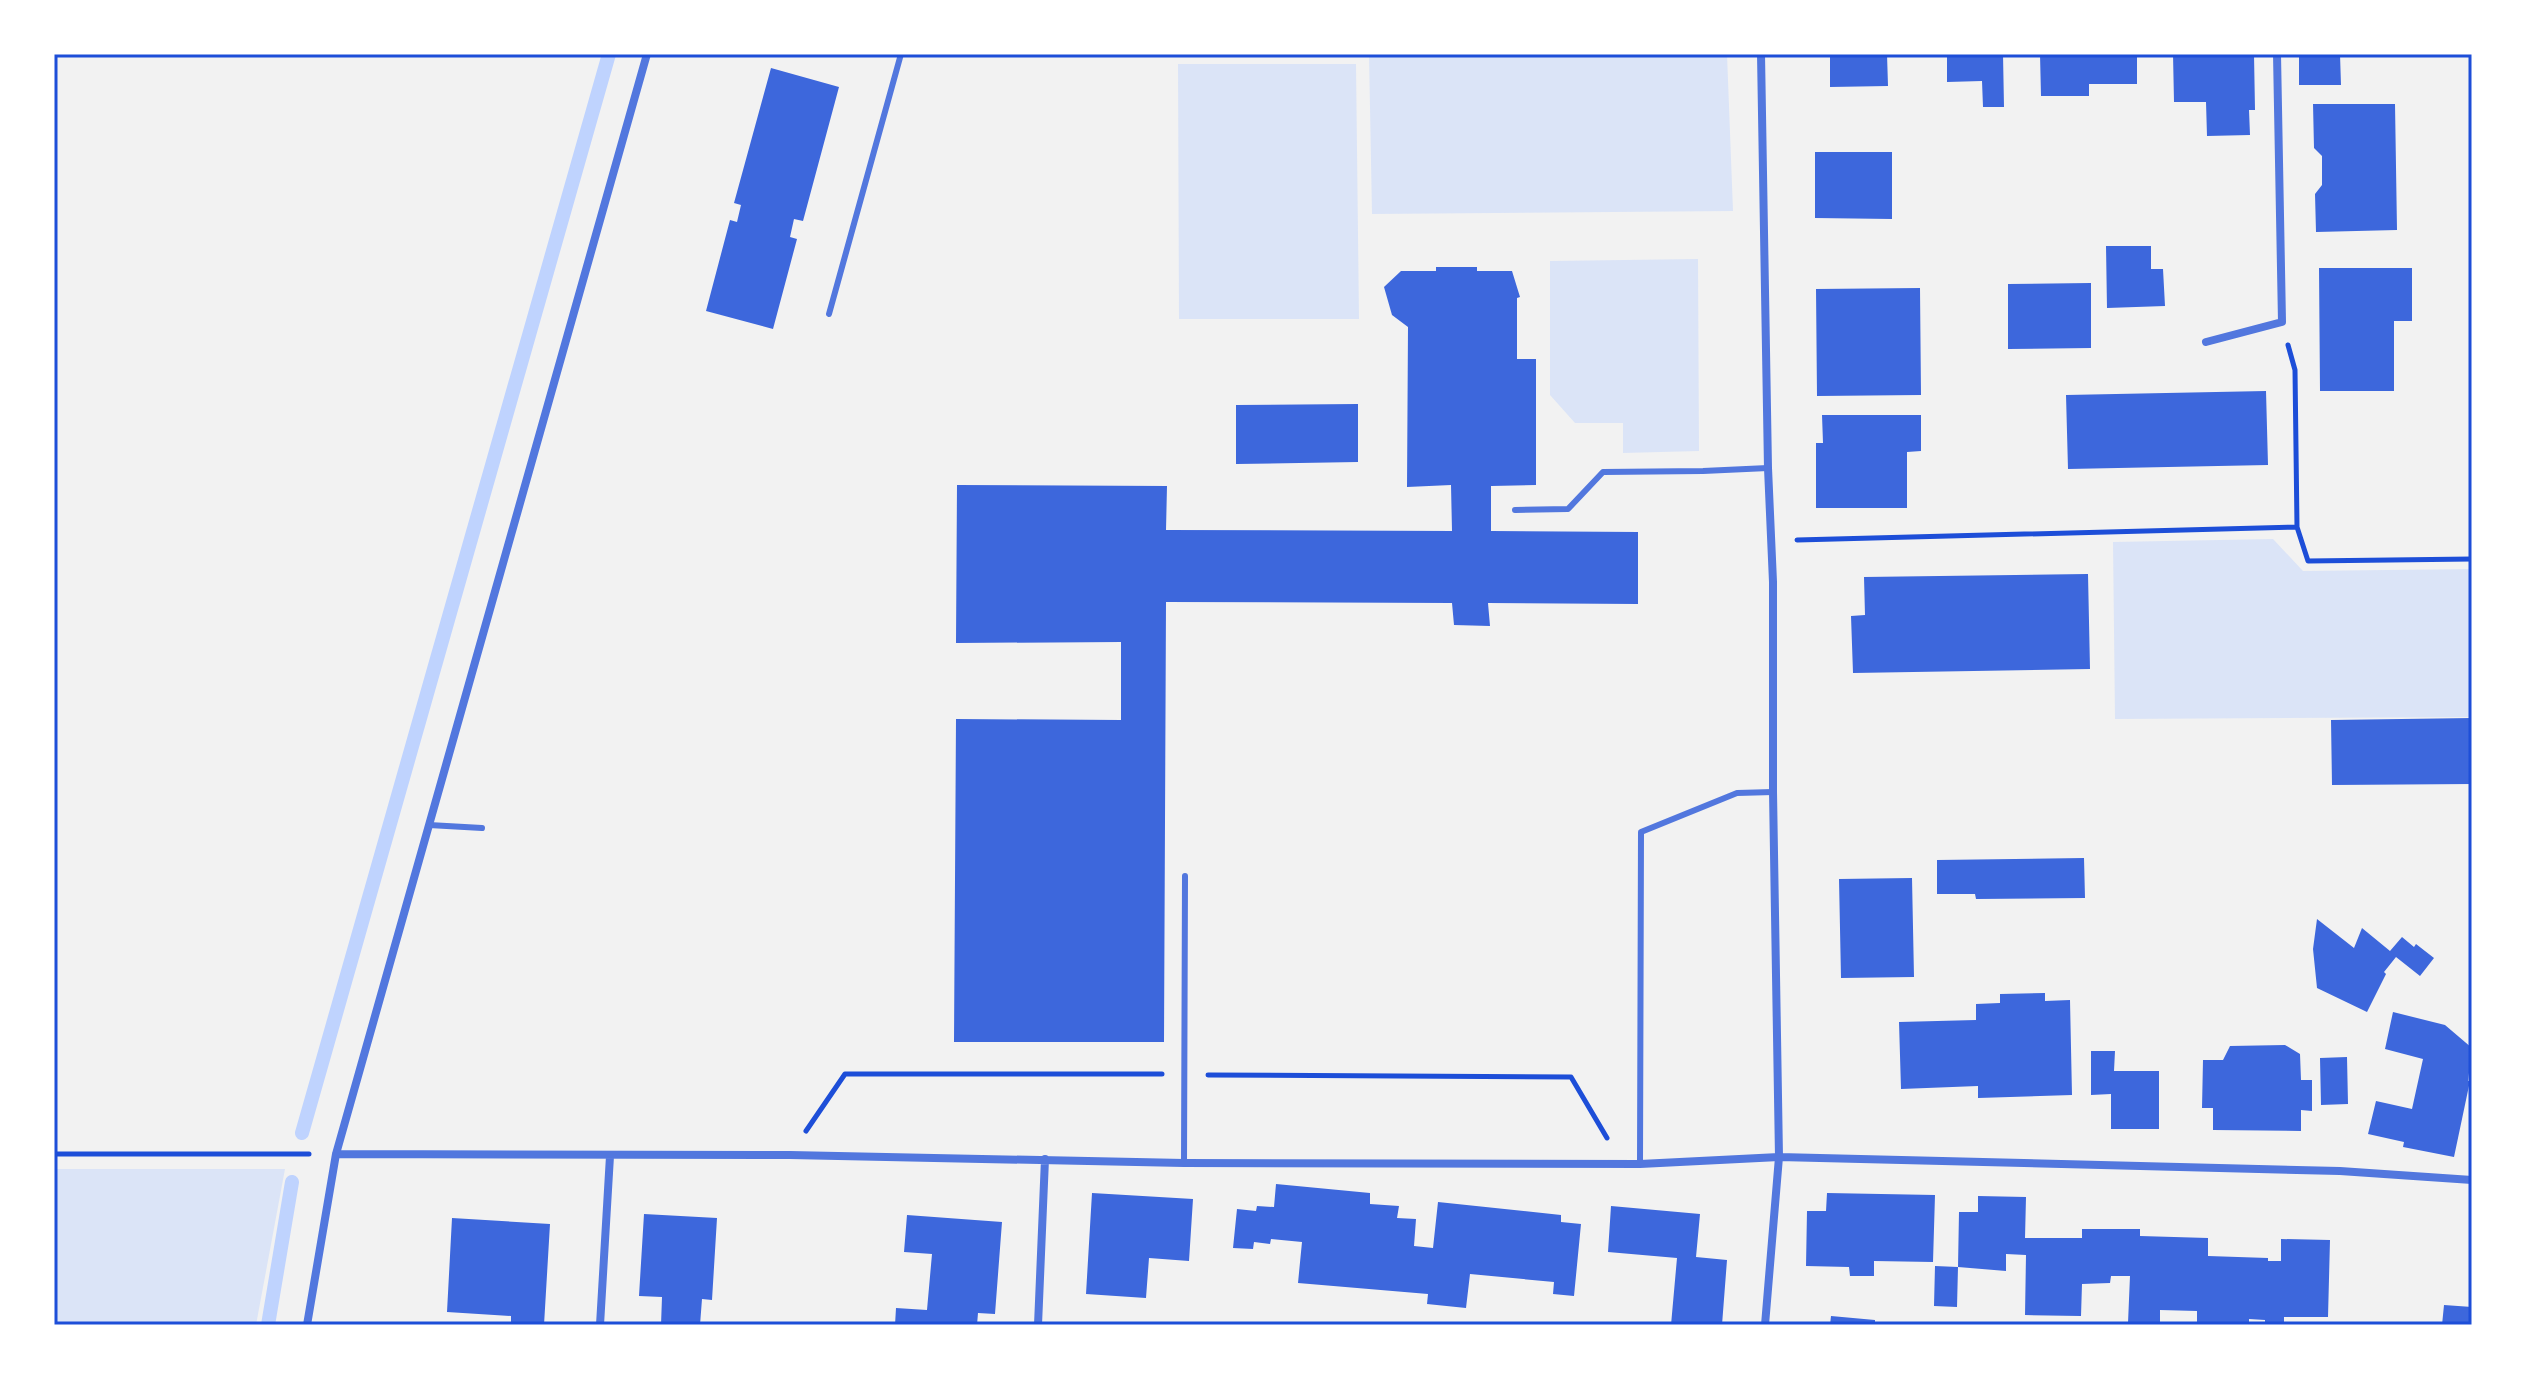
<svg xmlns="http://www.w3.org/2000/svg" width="2526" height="1379" font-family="'Space Grotesk',sans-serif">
<rect width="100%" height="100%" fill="#f2f2f2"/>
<path fill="#dbe4f7" d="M 1369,54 L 1727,54 L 1733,211 L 1372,214 Z
M 1356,64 L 1359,319 L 1179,319 L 1178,64 Z
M 1698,259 L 1699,451 L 1623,453 L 1623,423 L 1575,423 L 1550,395 L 1550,261 Z
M 2273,539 L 2303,571 L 2472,569 L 2472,717 L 2115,719 L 2113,542 Z
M 54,1169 L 285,1169 L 256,1325 L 54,1325 Z"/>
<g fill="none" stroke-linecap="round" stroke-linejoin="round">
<path stroke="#bfd3fe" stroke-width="14" d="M 302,1133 L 609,54
M 268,1325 L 292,1182"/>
</g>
<path fill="#3d67dc" d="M 1830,54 L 1887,54 L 1888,86 L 1830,87 Z
M 1947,54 L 2003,54 L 2004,107 L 1983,107 L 1982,81 L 1947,82 Z
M 2040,54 L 2137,54 L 2137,84 L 2089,84 L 2089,96 L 2041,96 Z
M 2173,54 L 2254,54 L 2255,110 L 2249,110 L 2250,135 L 2207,136 L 2206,102 L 2174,102 Z
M 2299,54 L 2340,54 L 2341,85 L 2299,85 Z
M 771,68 L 839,87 L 803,221 L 794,219 L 790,237 L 797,239 L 773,329 L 706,311 L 730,220 L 737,222 L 741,205 L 734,203 Z
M 2313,104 L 2395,104 L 2397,230 L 2316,232 L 2315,194 L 2322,185 L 2322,156 L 2314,148 Z
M 1815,152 L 1892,152 L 1892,219 L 1815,218 Z
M 2106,246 L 2151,246 L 2151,269 L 2163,269 L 2165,306 L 2107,308 Z
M 1436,267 L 1477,267 L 1477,271 L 1512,271 L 1520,297 L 1517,298 L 1517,359 L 1536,359 L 1536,485 L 1491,486 L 1491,531 L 1638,532 L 1638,604 L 1488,603 L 1490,626 L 1454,625 L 1452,603 L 1166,602 L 1164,1042 L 954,1042 L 956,719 L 1121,720 L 1121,642 L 956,643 L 957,485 L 1167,486 L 1166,530 L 1452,531 L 1451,485 L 1407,487 L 1408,327 L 1392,315 L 1384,287 L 1401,271 L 1436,271 Z
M 2319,268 L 2412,268 L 2412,321 L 2394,321 L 2394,391 L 2320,391 Z
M 2091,283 L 2091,348 L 2008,349 L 2008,284 Z
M 1920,288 L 1921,395 L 1817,396 L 1816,289 Z
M 2266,391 L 2268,465 L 2068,469 L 2066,395 Z
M 1358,404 L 1358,462 L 1236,464 L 1236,405 Z
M 1822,415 L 1921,415 L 1921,451 L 1907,452 L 1907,508 L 1816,508 L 1816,443 L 1823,443 Z
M 2088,574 L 2090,669 L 1853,673 L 1851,616 L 1865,615 L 1864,577 Z
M 2472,718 L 2472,784 L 2332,785 L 2331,720 Z
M 2084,858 L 2085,898 L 1976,899 L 1975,894 L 1937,894 L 1937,860 Z
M 1912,878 L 1914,977 L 1841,978 L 1839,879 Z
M 2317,919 L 2354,948 L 2362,928 L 2390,951 L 2402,937 L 2414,947 L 2416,944 L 2434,958 L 2420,976 L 2396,957 L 2384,972 L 2386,974 L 2367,1012 L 2317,988 L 2313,949 Z
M 2045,993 L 2045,1001 L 2070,1000 L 2072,1095 L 1978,1098 L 1978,1086 L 1901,1089 L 1899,1022 L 1976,1020 L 1976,1004 L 2000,1003 L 2000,994 Z
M 2393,1012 L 2445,1025 L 2472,1048 L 2468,1081 L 2470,1081 L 2454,1157 L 2403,1147 L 2404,1142 L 2368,1134 L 2376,1101 L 2412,1109 L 2423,1059 L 2385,1049 Z
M 2285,1045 L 2300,1054 L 2301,1080 L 2312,1080 L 2312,1111 L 2301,1110 L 2301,1131 L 2213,1130 L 2213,1108 L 2202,1108 L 2203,1060 L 2223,1060 L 2230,1046 Z
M 2091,1051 L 2115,1051 L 2114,1071 L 2159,1071 L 2159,1129 L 2111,1129 L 2111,1094 L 2091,1095 Z
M 2347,1057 L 2348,1104 L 2321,1105 L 2320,1058 Z
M 1276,1184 L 1370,1193 L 1370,1204 L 1399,1206 L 1397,1218 L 1416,1219 L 1414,1246 L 1433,1248 L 1438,1202 L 1561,1215 L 1561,1222 L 1581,1224 L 1574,1296 L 1553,1294 L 1554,1282 L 1470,1274 L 1466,1308 L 1427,1304 L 1428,1294 L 1298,1283 L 1302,1242 L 1271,1239 L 1270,1244 L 1254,1242 L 1253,1249 L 1233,1248 L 1237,1209 L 1256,1211 L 1257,1206 L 1274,1207 Z
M 1092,1193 L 1193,1199 L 1189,1261 L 1149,1258 L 1146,1298 L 1086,1294 Z
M 1827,1193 L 1935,1195 L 1933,1262 L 1874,1261 L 1874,1276 L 1850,1276 L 1849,1267 L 1806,1266 L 1807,1211 L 1826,1211 Z
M 1978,1196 L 2026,1197 L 2025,1238 L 2082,1238 L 2082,1229 L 2140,1229 L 2140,1236 L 2208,1238 L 2208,1256 L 2268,1258 L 2268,1261 L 2281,1261 L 2281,1239 L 2330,1240 L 2328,1317 L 2284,1317 L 2284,1325 L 2265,1325 L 2265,1320 L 2249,1319 L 2249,1325 L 2197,1325 L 2197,1311 L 2160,1310 L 2160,1323 L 2128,1323 L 2130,1276 L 2111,1276 L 2110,1283 L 2082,1284 L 2081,1316 L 2025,1315 L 2026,1255 L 2006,1254 L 2006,1271 L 1958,1267 L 1957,1307 L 1934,1306 L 1935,1266 L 1958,1267 L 1959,1212 L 1978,1212 Z
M 1611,1206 L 1700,1214 L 1696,1257 L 1727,1260 L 1722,1325 L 1671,1325 L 1677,1258 L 1608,1252 Z
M 644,1214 L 717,1218 L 712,1300 L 702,1299 L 700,1325 L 661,1325 L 662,1297 L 639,1296 Z
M 907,1215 L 1002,1222 L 995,1314 L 978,1313 L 977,1325 L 895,1325 L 896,1308 L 927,1310 L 932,1254 L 904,1252 Z
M 452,1218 L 550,1224 L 544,1325 L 511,1325 L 511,1316 L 447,1312 Z
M 2444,1305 L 2472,1307 L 2472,1325 L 2442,1325 Z
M 1831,1316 L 1875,1320 L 1875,1325 L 1830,1325 Z"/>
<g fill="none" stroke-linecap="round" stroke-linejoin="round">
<path stroke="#1d4ed8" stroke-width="5" d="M 2288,345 L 2295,370 L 2297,527
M 1797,540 L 2297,527 L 2308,561 L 2472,559
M 1208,1075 L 1571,1077 L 1607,1138
M 806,1131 L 845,1074 L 1162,1074
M 54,1154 L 309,1154"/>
<path stroke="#5277de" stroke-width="6" d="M 829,314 L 901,54
M 1515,510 L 1568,509 L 1603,472 L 1703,471 L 1768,468
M 429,825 L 482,828
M 1184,1163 L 1185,876
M 1640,1164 L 1641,832 L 1737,793 L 1773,792"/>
<path stroke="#5277de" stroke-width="8" d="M 1761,54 L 1768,468 L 1773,582 L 1773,792 L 1779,1157 L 1765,1325
M 2206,342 L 2282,322 L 2277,54
M 336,1154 L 790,1155 L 1184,1163 L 1640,1164 L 1779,1157 L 2340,1171 L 2472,1180
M 307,1325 L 336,1154 L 647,54
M 600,1325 L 610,1156
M 1038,1325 L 1045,1159"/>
</g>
<rect width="2526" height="1379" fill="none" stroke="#ffffff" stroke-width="112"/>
<rect x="56" y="56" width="2414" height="1267" fill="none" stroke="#1d4ed8" stroke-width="3"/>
</svg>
